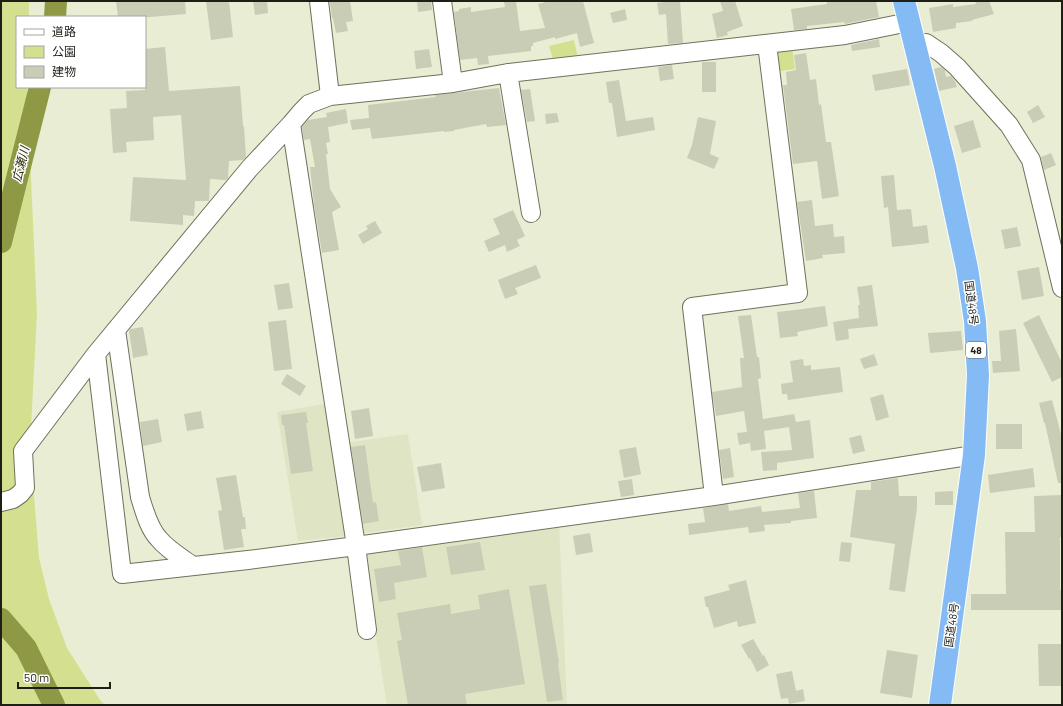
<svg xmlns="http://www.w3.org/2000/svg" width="1063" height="706" font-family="Barlow,'Noto Sans JP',sans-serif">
<rect width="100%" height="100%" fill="#e9edd4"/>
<path fill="#dfe5c4" d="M 325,404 L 346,536 L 298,541 L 277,412 Z
M 408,434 L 422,525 L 358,534 L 344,443 Z
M 559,522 L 567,705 L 387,705 L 362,551 Z"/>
<path fill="#d4e08f" d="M 1,1 L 29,1 L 29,17 L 17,17 L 17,87 L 27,87 L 37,313 L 30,446 L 39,558 L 49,599 L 67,648 L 100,700 L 105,705 L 1,705 Z
M 574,40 L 578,58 L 553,59 L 549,46 Z
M 792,46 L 795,69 L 774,72 L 772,58 L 778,48 Z"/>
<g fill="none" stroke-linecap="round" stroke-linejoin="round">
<path stroke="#8e9845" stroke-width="22" d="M 55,17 L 56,1
M 1,242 L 40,87
M 1,619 L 26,648 L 54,705"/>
</g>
<path fill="#c9cdb5" d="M 116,1 L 185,1 L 186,14 L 150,17 L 118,17 Z
M 206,1 L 229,1 L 233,37 L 211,40 Z
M 253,1 L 267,1 L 268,13 L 255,15 Z
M 336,1 L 350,1 L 353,21 L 346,22 L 348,31 L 336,33 L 333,18 L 332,18 L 330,2 Z
M 417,1 L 431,1 L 432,10 L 418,12 Z
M 516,1 L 520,31 L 545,28 L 538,4 L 550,1 L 583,1 L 594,43 L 580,47 L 577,33 L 555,39 L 555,37 L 533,43 L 533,46 L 531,46 L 531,51 L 488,56 L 489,64 L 478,65 L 477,58 L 460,60 L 454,12 L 459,11 L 459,9 L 471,7 L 471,12 L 505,7 L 504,2 Z
M 671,1 L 680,1 L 683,43 L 668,44 L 666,14 L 659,15 L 657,3 Z
M 720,1 L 735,1 L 743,26 L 727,32 L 728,35 L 717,38 L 712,14 L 723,11 Z
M 827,1 L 876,1 L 879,17 L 845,24 L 844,22 L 807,26 L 807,29 L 794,30 L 791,9 L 827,4 Z
M 975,1 L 989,1 L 994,14 L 972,20 L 972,21 L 956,23 L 956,28 L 933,32 L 929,8 L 953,4 L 953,7 L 976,4 Z
M 625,9 L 627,20 L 613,23 L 610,13 Z
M 879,39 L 880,47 L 852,51 L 851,45 Z
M 165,47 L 169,91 L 240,86 L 243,126 L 244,126 L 246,157 L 243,160 L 229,161 L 228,178 L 226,180 L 210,179 L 209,201 L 195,201 L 194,216 L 183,215 L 183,225 L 130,221 L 133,177 L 186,180 L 181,115 L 153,117 L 154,140 L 126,142 L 127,152 L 113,153 L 110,109 L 127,108 L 126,91 L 145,90 L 145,49 Z
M 429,49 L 432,67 L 416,69 L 414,51 Z
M 806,53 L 810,80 L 816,79 L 819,105 L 821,104 L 826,142 L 831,142 L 839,196 L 822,199 L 817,161 L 793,164 L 783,85 L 787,85 L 786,72 L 796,70 L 794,55 Z
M 702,62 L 716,62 L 716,92 L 702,92 Z
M 672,65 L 674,79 L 660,81 L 658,67 Z
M 941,67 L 945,70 L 946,77 L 951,76 L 955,81 L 957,87 L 939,91 L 934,69 Z
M 907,69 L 910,85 L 875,91 L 872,75 Z
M 619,80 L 626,121 L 653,117 L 655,130 L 617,137 L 612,103 L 609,103 L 606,82 Z
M 499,88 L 506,125 L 487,127 L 486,124 L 454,130 L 454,131 L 444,132 L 444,131 L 372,139 L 370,128 L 352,130 L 350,120 L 369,118 L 368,105 L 436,97 L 435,95 Z
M 530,89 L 535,121 L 527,122 L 521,90 Z
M 1038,105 L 1045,117 L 1033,123 L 1027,112 Z
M 346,109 L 348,123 L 328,127 L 330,142 L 326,143 L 328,154 L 326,154 L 330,189 L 341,207 L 332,212 L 339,250 L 322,253 L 314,205 L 310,167 L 315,167 L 310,139 L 304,140 L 302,127 L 308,120 L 327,117 L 326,113 Z
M 557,113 L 559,122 L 546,124 L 545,114 Z
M 698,117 L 716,121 L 710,154 L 719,158 L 714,169 L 687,158 L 692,145 Z
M 973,120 L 981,147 L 962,153 L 954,126 Z
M 1051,153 L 1056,165 L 1044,170 L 1041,157 Z
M 894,175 L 897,210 L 911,209 L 913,227 L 927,225 L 929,243 L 892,247 L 888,207 L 884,208 L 881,176 Z
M 812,200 L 815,226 L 833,224 L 834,237 L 844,236 L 845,253 L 822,255 L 823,258 L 806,261 L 797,202 Z
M 513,210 L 525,236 L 517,240 L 520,246 L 507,252 L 505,245 L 489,252 L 484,241 L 500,234 L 493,219 Z
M 375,221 L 382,233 L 363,244 L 358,235 L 368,229 L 366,226 Z
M 1017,227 L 1021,246 L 1005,249 L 1001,230 Z
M 536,265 L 541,278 L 515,288 L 518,294 L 505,299 L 498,280 Z
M 1039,267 L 1044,296 L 1022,300 L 1017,271 Z
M 289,283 L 293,308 L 278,310 L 274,285 Z
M 872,285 L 878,326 L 848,329 L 849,339 L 836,341 L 833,322 L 859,318 L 858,305 L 860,305 L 857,287 Z
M 825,306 L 828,326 L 797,332 L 798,336 L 780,338 L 777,312 L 795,310 Z
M 751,315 L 757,357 L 759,357 L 761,378 L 758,379 L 763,419 L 794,414 L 796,422 L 810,420 L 814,458 L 777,463 L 777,470 L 763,471 L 761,452 L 792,450 L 789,427 L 764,431 L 766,449 L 751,451 L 750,443 L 739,445 L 737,433 L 747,432 L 744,411 L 716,416 L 712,392 L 742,387 L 740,358 L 744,358 L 738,316 Z
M 1039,315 L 1062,363 L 1062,377 L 1052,382 L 1023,323 Z
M 286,320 L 292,369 L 274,371 L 268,322 Z
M 143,327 L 148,355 L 133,358 L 129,331 L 130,329 Z
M 1016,329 L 1020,371 L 993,373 L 992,361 L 1001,361 L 999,331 Z
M 961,331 L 963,350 L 930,353 L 928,333 Z
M 874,354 L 878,365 L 864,369 L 860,359 Z
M 803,359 L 804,366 L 811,365 L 811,370 L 840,367 L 843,392 L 788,400 L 787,394 L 782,394 L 781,384 L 793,382 L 790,361 Z
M 287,374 L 306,386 L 300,396 L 281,384 Z
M 883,394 L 889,417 L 876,421 L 870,398 Z
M 1052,400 L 1062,438 L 1062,483 L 1058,483 L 1045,423 L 1044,423 L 1039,403 Z
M 369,408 L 373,436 L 355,439 L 351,411 Z
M 201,411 L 204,428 L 187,431 L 184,414 Z
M 306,412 L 308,423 L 306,423 L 313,471 L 291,474 L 284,425 L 282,425 L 281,415 Z
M 158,419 L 162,442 L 143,446 L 140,422 Z
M 996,424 L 1022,424 L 1022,449 L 996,449 Z
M 861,435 L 865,451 L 853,454 L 849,438 Z
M 365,445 L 373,503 L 376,502 L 379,521 L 363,524 L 351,447 Z
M 636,447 L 641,474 L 624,478 L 619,450 Z
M 730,448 L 734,477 L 723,479 L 719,450 Z
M 441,463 L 445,488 L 422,492 L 417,467 Z
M 1033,468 L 1035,487 L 990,493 L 988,475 Z
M 236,475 L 243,517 L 245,517 L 246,529 L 241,529 L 244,547 L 224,550 L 218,511 L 222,510 L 216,478 Z
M 898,478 L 899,496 L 917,496 L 917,508 L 905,592 L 889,590 L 895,544 L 850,537 L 856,490 L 871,490 L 871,482 Z
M 632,479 L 634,495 L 621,497 L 618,481 Z
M 814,491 L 817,518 L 791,521 L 791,523 L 764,525 L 765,531 L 749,533 L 748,527 L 689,535 L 688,524 L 705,522 L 703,508 L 728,504 L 729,511 L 761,506 L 762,512 L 800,508 L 798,493 Z
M 953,491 L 953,505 L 935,505 L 935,492 Z
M 1062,495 L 1062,537 L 1060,537 L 1060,590 L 1062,590 L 1062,610 L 971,610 L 971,594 L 1006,594 L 1005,532 L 1035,532 L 1034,496 Z
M 590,533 L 593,552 L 576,555 L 573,536 Z
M 480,542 L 485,570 L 451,575 L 446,547 Z
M 841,542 L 852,543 L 850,562 L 839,561 Z
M 422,547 L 427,577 L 394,583 L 396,599 L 379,602 L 374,569 L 401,565 L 398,551 Z
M 746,580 L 756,623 L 738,627 L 737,621 L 714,628 L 708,607 L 706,607 L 704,597 L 730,590 L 728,585 Z
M 546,584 L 559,663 L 558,663 L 563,700 L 547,702 L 529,586 Z
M 509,589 L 525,684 L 465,694 L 467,705 L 408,705 L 397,641 L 402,640 L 397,613 L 450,604 L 451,614 L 480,609 L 478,595 Z
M 753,639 L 763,656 L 764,655 L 769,665 L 757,672 L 750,658 L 749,659 L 741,645 Z
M 1038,644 L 1062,644 L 1062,686 L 1039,686 Z
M 887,650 L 918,655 L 912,698 L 880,693 Z
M 792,671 L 796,691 L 803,689 L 805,701 L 789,704 L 788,698 L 781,699 L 776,674 Z"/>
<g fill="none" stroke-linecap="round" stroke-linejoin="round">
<g stroke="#6e725c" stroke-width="20">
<path id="minor" d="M 319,1 L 330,96
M 442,1 L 453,83
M 916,45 L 926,43 L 941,53 L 957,67 L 1009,125 L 1031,160 L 1062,288
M 508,73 L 531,213
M 291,124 L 356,546 L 367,630
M 116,330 L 140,497 C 144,510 149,529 159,539 C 168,550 182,558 193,566
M 96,354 L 122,574 L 248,560 L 356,546 L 714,496 L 974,455
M 714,496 L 692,307 L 798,293 L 767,44
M 1,502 L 13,499 L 20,494 L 25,488 L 23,451 L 96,354 L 249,169 L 291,124 L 302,111 L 309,104 L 330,96 L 453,83 L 508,73 L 845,35 L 909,22"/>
</g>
<g stroke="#fff" stroke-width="24">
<path id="highway" d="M 904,1 L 945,166 L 967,268 L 975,321 L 978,375 L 974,455 L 940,705"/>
</g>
<use href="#minor" stroke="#fff" stroke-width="18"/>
<use href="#highway" stroke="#85bbf4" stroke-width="22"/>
</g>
<g text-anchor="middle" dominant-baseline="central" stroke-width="3" stroke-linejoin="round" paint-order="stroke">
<rect fill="#fff" stroke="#61625c" stroke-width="1" x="966" y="342" width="20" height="16" rx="3"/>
<g font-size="10" font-weight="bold" fill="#1d1f16">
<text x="976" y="350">48</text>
</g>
<g font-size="11" fill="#1d1f16" stroke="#fff">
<text transform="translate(972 303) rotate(83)">国道48号</text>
<text transform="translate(951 625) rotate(-82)">国道48号</text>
</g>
<g font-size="12" font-style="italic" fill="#2a2e0a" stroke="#fff">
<text transform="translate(20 164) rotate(-76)">広瀬川</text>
</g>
</g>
<rect width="1063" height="706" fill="none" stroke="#1d1f16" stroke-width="4"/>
<rect x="16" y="16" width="130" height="72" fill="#ffffff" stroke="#a5a5a2"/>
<rect x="24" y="29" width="20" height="6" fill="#ffffff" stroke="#a5a5a2"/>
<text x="52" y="36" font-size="12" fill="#1d1f16">道路</text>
<rect x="24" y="46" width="20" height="12" fill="#d4e08f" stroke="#a5a5a2"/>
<text x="52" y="56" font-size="12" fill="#1d1f16">公園</text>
<rect x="24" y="66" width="20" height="12" fill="#c9cdb5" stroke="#a5a5a2"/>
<text x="52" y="76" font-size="12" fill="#1d1f16">建物</text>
<path d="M18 682v6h92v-6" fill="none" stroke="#1d1f16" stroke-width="2"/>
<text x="24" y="682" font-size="12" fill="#1d1f16" stroke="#ffffff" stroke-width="3" paint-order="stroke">50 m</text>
</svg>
